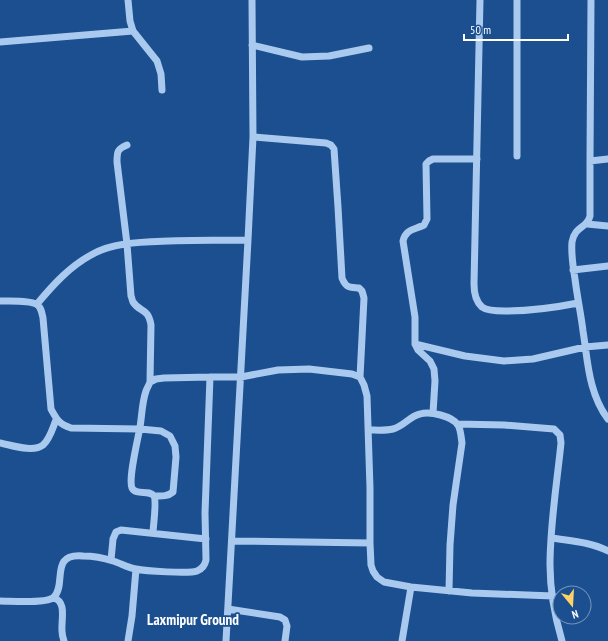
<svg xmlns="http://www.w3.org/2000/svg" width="608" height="641" font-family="'PT Sans Narrow',sans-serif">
<rect width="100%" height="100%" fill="#1b4f8f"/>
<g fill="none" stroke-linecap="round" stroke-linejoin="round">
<path stroke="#a9c9ee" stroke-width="7" d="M 128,0 L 130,21 L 133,31 L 157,61 L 161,74 L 162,90
M 480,0 L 474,284 C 474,292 475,301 482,307 C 487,311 498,311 505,311 C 532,311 553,308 578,303
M 591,0 L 590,161 L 590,216 C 587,229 575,225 572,242 C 571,254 573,267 575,279 C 577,296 581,314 583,331 C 586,349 587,367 592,385 C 595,396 601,410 608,419
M 0,42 L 133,31
M 252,45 L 302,57 L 329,56 L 369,48
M 253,137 L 326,143 L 331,145 L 334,149 L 338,207 L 342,278 C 346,288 349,287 359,288 L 362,291 L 364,298 L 360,377
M 127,145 C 117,149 117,152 117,162 L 127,244 L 131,296 C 132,298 132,300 133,302 C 140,313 148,307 151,325 L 150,382
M 517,156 L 517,0
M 590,161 L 608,159
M 587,224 L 608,226
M 573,270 L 608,266
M 0,301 C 8,301 29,300 36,304 C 41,306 42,313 43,318 L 51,409 C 57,420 59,424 71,428 L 140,429 L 161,431 L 170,436 L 175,446 L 176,457 L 173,492 C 167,497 161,496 154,496
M 37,304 C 53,285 69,267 91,255 C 112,242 144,242 169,241 C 195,240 222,240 248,240
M 415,344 L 465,356 L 504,361 L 533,359 L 585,347 L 608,345
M 433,413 L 435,381 L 434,369 L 430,361 L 418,350 L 415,344 L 415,317 L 403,241 C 406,229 414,230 424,225 L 427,219 L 426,164 L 429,161 L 433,159 L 477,159
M 457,424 L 504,425 L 554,429 L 560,435 L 561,443 C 557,483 550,524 550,565 C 550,591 555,617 562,641
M 368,430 C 376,430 385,431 393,429 C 404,426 410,416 420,414 C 430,411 452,416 458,425 C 461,430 461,437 462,443 L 453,505 L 450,545 L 449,591
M 0,443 C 11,445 33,453 43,445 C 50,439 53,427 56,420
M 153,533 C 153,527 157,501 154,496 C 149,489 136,496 132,488 C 128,479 138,439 140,427 C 142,415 142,402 146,391 C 147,388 149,385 150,382 L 156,379 L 164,378 L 210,377 L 241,377 L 278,370 L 309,369 L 352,374 L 360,377 L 364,385 L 367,396 L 370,488 L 370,543 L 371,565 L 373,571 L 377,577 L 384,582 L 411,587 L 472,593 L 553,596
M 552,538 C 570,541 591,542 608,551
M 232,541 L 370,543
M 111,560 L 113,539 L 116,532 L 121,530 L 206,539
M 54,598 C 67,602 61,620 62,631 C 62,634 63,638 64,641
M 0,601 C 11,601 47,604 54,597 C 67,584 49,553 83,556 C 92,556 104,558 113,561 C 120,563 128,568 136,569 C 145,571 189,574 197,571 C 202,569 205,565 206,560 L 205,513 L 210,377
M 228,609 L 280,617 L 285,620 L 287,626 L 285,641
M 128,641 L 132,616 L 136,569
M 226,641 L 248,240 L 253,137 L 252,0
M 402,641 L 411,587"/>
</g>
<g text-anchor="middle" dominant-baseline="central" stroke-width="3.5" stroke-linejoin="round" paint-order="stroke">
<g font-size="15" font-weight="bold" fill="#fff" stroke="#1b4f8f">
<text x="193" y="619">Laxmipur Ground</text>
</g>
</g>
<g transform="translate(572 605) rotate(162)"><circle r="19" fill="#1b4f8f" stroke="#7695bc"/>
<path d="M0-3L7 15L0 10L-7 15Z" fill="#ffd166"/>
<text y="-6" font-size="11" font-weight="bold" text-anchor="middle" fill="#ffffff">N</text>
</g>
<path d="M464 34v6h104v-6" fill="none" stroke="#ffffff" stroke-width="2"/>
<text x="470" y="34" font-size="12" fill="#ffffff" stroke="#1b4f8f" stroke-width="3" paint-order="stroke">50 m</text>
</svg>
